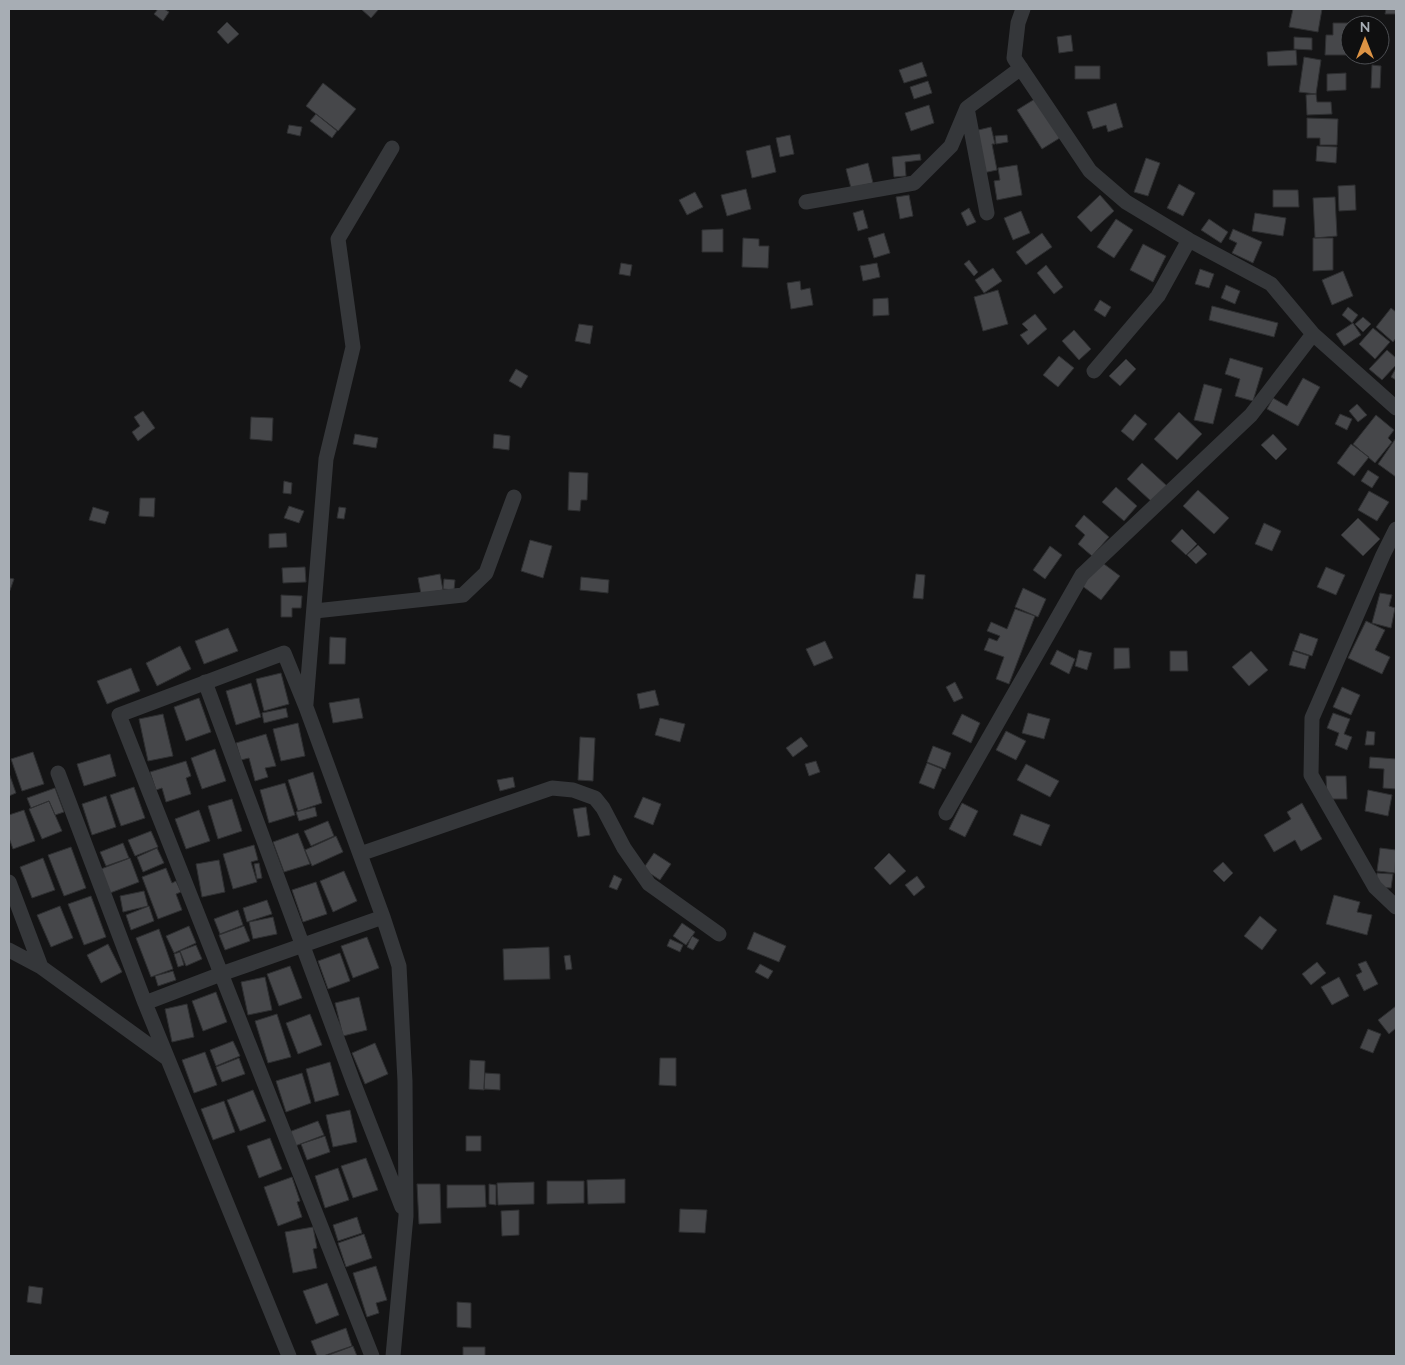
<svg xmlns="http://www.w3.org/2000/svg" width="1405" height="1365" font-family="Mulish,sans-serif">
<rect width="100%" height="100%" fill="#141415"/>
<path fill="#46474a" stroke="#2e2f31" d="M 158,9 L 164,9 L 169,12 L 163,21 L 154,14 Z
M 361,9 L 379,9 L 371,18 Z
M 1293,9 L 1322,9 L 1318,32 L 1289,27 Z
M 1386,9 L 1396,9 L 1396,14 L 1385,14 Z
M 227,22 L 239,34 L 228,44 L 217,32 Z
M 1333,23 L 1352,23 L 1352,25 L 1350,25 L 1351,55 L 1325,55 L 1326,35 L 1333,35 Z
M 1071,35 L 1073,51 L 1059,53 L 1057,37 Z
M 1294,37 L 1312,38 L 1312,50 L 1294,49 Z
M 1296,50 L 1297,65 L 1268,66 L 1267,52 Z
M 1304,57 L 1321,60 L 1316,94 L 1299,92 Z
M 922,62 L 927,76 L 904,83 L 899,70 Z
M 1372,65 L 1381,66 L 1380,88 L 1371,88 Z
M 1075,66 L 1100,66 L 1100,79 L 1075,79 Z
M 1346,73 L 1346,90 L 1327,91 L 1327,74 Z
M 928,81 L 932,93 L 914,99 L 910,87 Z
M 323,83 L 356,109 L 338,131 L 306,106 Z
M 1316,94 L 1317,102 L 1331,102 L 1332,114 L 1307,115 L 1306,95 Z
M 1038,97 L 1063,136 L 1042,149 L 1017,110 Z
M 1116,103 L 1123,127 L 1108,132 L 1106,125 L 1093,129 L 1087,112 Z
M 929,105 L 934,123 L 911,131 L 905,113 Z
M 316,114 L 337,131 L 332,138 L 310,121 Z
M 1307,118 L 1338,119 L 1337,145 L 1320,145 L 1320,138 L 1307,138 Z
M 289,125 L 302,127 L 300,136 L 287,133 Z
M 991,127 L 995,144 L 992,144 L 997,170 L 983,173 L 974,131 Z
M 790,135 L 794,154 L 780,157 L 776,138 Z
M 1007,135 L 1008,142 L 996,144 L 995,136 Z
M 770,145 L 776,172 L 752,178 L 746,151 Z
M 1317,146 L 1337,147 L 1336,163 L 1316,161 Z
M 920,154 L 921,160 L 905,162 L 906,176 L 894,177 L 892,157 Z
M 1146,158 L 1160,163 L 1148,196 L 1134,192 Z
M 868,163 L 873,183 L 851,188 L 846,169 Z
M 1017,165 L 1022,195 L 997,200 L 994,181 L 1000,180 L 998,168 Z
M 1179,184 L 1195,193 L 1183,216 L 1167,208 Z
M 1355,185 L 1356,210 L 1339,211 L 1338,186 Z
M 746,189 L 751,209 L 727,216 L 721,195 Z
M 1273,190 L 1298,190 L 1299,207 L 1273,207 Z
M 695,192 L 703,207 L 687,215 L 679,200 Z
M 909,195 L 913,216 L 900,219 L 896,197 Z
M 1100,195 L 1114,211 L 1091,232 L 1077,217 Z
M 1335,197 L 1337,236 L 1315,238 L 1313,198 Z
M 969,208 L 976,222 L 967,226 L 961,213 Z
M 863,210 L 868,228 L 858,231 L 853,213 Z
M 1021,211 L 1030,233 L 1013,240 L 1004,218 Z
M 1255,213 L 1286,218 L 1283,236 L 1252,231 Z
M 1116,219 L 1133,230 L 1114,258 L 1097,247 Z
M 1209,219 L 1228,232 L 1221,243 L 1201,230 Z
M 723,229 L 723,252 L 702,252 L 702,230 Z
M 1233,229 L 1262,242 L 1253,263 L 1232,253 L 1237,243 L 1229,239 Z
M 884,233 L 890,253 L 874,258 L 868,238 Z
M 1042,233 L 1052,247 L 1026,265 L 1016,252 Z
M 743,238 L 759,239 L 759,246 L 769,246 L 768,268 L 742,267 Z
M 1313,238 L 1333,238 L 1333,270 L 1313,271 Z
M 1143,244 L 1166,256 L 1153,282 L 1130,270 Z
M 969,260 L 978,272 L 974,276 L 964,264 Z
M 621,263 L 632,265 L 630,276 L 619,274 Z
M 877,263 L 880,277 L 863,281 L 860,266 Z
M 1046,265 L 1063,287 L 1054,294 L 1037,273 Z
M 993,268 L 1002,281 L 984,293 L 975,280 Z
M 1200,269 L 1214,274 L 1209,288 L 1195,284 Z
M 1343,271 L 1353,296 L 1332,305 L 1322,280 Z
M 800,281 L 801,290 L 810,288 L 813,305 L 791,309 L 787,283 Z
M 1226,285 L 1240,291 L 1235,304 L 1221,298 Z
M 998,290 L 1008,324 L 983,331 L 974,297 Z
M 888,298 L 889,315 L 873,316 L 873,299 Z
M 1100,300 L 1111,307 L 1105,317 L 1094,310 Z
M 1212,306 L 1278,323 L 1274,337 L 1209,320 Z
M 1348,307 L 1358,315 L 1352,323 L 1342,315 Z
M 1391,308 L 1396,312 L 1396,338 L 1393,342 L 1376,327 Z
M 1035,314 L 1047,329 L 1028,345 L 1020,335 L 1028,330 L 1022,324 Z
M 1363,317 L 1371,324 L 1363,332 L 1355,324 Z
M 1353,323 L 1361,335 L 1344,346 L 1336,334 Z
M 579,324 L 593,326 L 590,344 L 575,341 Z
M 1373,328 L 1390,342 L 1375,359 L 1359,344 Z
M 1074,330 L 1091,349 L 1079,360 L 1062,341 Z
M 1387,350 L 1396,358 L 1396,365 L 1382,380 L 1369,369 Z
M 1059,356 L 1074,368 L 1058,387 L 1043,375 Z
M 1230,358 L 1263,368 L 1253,401 L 1235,396 L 1240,379 L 1225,374 Z
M 1126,359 L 1136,369 L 1120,386 L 1109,376 Z
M 1396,368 L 1396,380 L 1391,377 Z
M 516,369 L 528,376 L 521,388 L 509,381 Z
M 1303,378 L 1320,387 L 1298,426 L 1267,409 L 1273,398 L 1287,406 Z
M 1204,384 L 1222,389 L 1213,424 L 1194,420 Z
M 1357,404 L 1367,415 L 1358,422 L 1349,411 Z
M 143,411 L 155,428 L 138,441 L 132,432 L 140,426 L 134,417 Z
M 1179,412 L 1202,434 L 1177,460 L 1154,439 Z
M 1135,414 L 1147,424 L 1133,441 L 1121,431 Z
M 1340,414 L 1352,419 L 1347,430 L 1335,424 Z
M 1376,415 L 1394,430 L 1388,438 L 1392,442 L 1375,463 L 1353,444 Z
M 251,417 L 273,418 L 272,441 L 250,439 Z
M 355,434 L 378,438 L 376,448 L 353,444 Z
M 494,434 L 510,436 L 509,450 L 493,448 Z
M 1273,434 L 1287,449 L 1276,460 L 1261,445 Z
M 1396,438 L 1396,477 L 1378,464 Z
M 1351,444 L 1369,457 L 1354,476 L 1337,463 Z
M 1142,463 L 1167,486 L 1152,502 L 1127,479 Z
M 1368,470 L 1379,477 L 1372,488 L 1361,481 Z
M 569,472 L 588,473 L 587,500 L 581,500 L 580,511 L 568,510 Z
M 284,481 L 292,483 L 291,494 L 283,493 Z
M 1116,487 L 1137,506 L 1124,521 L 1102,502 Z
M 1198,490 L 1229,518 L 1214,534 L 1183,506 Z
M 1369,491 L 1389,502 L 1377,521 L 1358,510 Z
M 140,498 L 155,498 L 154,517 L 139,516 Z
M 289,506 L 304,511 L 299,523 L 284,518 Z
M 93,507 L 109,512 L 105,524 L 89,520 Z
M 339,507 L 346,508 L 344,519 L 337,518 Z
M 1084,515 L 1109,537 L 1092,556 L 1078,544 L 1085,535 L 1075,526 Z
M 1358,518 L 1380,539 L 1363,556 L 1341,535 Z
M 1264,523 L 1281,531 L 1272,551 L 1255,544 Z
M 1182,529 L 1197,544 L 1186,555 L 1171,541 Z
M 286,533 L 287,547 L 269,548 L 269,534 Z
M 530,540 L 552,546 L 543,578 L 521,571 Z
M 1198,545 L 1207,554 L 1196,564 L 1187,555 Z
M 1050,546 L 1062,555 L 1045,579 L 1033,570 Z
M 1100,561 L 1120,576 L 1101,600 L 1081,585 Z
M 305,567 L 306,582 L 283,583 L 282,568 Z
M 1326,567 L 1345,575 L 1336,595 L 1317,587 Z
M 440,574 L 443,590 L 421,594 L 418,578 Z
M 916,574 L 925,575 L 923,599 L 913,598 Z
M 581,577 L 609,580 L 608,593 L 580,590 Z
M 9,578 L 14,579 L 9,593 Z
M 444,579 L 455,580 L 454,590 L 443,589 Z
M 1023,588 L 1046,599 L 1038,617 L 1015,607 Z
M 1380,593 L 1392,595 L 1389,606 L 1395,608 L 1391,628 L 1372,623 Z
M 281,595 L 302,596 L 301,608 L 292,608 L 292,617 L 281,617 Z
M 1015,609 L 1035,616 L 1009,684 L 996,679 L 1004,657 L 984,650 L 989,638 L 997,641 L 1000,636 L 987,631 L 991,622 L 1007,629 Z
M 1366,621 L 1385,630 L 1375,650 L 1390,657 L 1382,674 L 1348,658 Z
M 228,628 L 238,651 L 204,664 L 195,641 Z
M 1300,633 L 1318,639 L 1312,656 L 1294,650 Z
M 330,637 L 346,638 L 345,664 L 329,664 Z
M 825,641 L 833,658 L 814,666 L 806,649 Z
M 180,646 L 191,669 L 157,686 L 146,663 Z
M 1114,648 L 1129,648 L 1130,668 L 1114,669 Z
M 1057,650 L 1075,659 L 1069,674 L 1050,664 Z
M 1079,650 L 1092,653 L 1087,670 L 1075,666 Z
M 1170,651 L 1187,651 L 1188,671 L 1170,671 Z
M 1251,651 L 1268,670 L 1249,686 L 1232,667 Z
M 1293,651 L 1309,656 L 1305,669 L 1289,665 Z
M 131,668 L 140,691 L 107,704 L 97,681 Z
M 281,673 L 289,704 L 264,711 L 256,679 Z
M 955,682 L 963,698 L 954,702 L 946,687 Z
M 251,683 L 261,717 L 236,725 L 226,691 Z
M 1342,687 L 1360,695 L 1351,715 L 1333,707 Z
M 655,690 L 659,705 L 640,709 L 637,694 Z
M 199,698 L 211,732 L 186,741 L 174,707 Z
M 359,698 L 363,718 L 333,723 L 329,703 Z
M 286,708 L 288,717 L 264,723 L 262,713 Z
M 1028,713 L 1050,719 L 1044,739 L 1022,733 Z
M 1333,713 L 1350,719 L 1344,734 L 1352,737 L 1347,750 L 1335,745 L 1339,733 L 1327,728 Z
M 163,714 L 173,756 L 148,761 L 139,719 Z
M 962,714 L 980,723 L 971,743 L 952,734 Z
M 660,718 L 685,724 L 680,742 L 655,735 Z
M 298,723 L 305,756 L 281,761 L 273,729 Z
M 1006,731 L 1026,741 L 1016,760 L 996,750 Z
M 1367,731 L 1375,732 L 1374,745 L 1365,745 Z
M 266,734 L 276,766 L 265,768 L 268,777 L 255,781 L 249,758 L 241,760 L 236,743 Z
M 580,737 L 595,738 L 593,781 L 578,780 Z
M 801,737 L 808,746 L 793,757 L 786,748 Z
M 933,746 L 951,753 L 945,769 L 927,762 Z
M 215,749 L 226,781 L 202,789 L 191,758 Z
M 33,752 L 44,784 L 22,791 L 11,759 Z
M 110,754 L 116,776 L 84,786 L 77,764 Z
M 1370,757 L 1396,759 L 1396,789 L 1383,788 L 1384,769 L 1369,768 Z
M 186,761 L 191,776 L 186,778 L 191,794 L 166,802 L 162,788 L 156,790 L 150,772 Z
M 816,761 L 820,772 L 809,776 L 805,764 Z
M 927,763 L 942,769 L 934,789 L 919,783 Z
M 1026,764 L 1059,781 L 1050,797 L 1017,780 Z
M 313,772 L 322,803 L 298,811 L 288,780 Z
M 9,773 L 16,793 L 9,796 Z
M 1326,776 L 1346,776 L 1347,799 L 1327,799 Z
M 513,777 L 515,787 L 500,791 L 497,780 Z
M 285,783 L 295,815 L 269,823 L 260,790 Z
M 134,787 L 145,818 L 121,826 L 110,795 Z
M 55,788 L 64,812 L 55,815 L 49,801 L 31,808 L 27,798 Z
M 1368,790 L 1392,795 L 1388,816 L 1365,811 Z
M 106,796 L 116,827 L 92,835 L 82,804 Z
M 643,797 L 661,804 L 653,825 L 634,817 Z
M 232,799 L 242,831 L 218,839 L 208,806 Z
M 49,801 L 62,831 L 42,839 L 29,809 Z
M 962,803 L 978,811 L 965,837 L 949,829 Z
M 1302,803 L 1322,839 L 1301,851 L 1295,840 L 1274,852 L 1264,835 L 1291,819 L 1287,812 Z
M 315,807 L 317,816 L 299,821 L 296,812 Z
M 586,807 L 590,835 L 578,837 L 573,809 Z
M 24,810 L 35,841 L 13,849 L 9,838 L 9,815 Z
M 199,810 L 210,841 L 186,849 L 175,819 Z
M 1021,814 L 1050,825 L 1041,846 L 1013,835 Z
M 328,821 L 334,836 L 311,846 L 304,831 Z
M 151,831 L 158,847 L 135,856 L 128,840 Z
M 298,833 L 310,864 L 284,872 L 273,842 Z
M 336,836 L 343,852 L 312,866 L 305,850 Z
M 123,843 L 129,858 L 106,866 L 100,852 Z
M 254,845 L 258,860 L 251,862 L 257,882 L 233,889 L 223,854 Z
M 71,847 L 86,888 L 64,896 L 48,855 Z
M 157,848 L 164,863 L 143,872 L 137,857 Z
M 1380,848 L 1396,850 L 1395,873 L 1377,871 Z
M 654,853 L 671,864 L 660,880 L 643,869 Z
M 889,853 L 906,871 L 890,885 L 874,868 Z
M 43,858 L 55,890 L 32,898 L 20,867 Z
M 130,858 L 139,882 L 110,893 L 101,869 Z
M 219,860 L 225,892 L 202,897 L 196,864 Z
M 1223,862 L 1233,873 L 1224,882 L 1213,871 Z
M 259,863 L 262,878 L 257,879 L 254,864 Z
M 166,868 L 172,883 L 176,881 L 181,892 L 176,894 L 182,910 L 158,919 L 142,877 Z
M 344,871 L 357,901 L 333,912 L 320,881 Z
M 1377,873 L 1393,874 L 1391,888 L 1376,887 Z
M 614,875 L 622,879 L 617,890 L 609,887 Z
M 917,876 L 925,887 L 914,896 L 905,885 Z
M 316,882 L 327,914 L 303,922 L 292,890 Z
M 144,891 L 148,906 L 123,912 L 120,896 Z
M 1334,895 L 1360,902 L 1357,912 L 1372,915 L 1367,935 L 1326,924 Z
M 91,896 L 106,937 L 84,945 L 68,904 Z
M 267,900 L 272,914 L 247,922 L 243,908 Z
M 60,906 L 73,938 L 51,947 L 37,915 Z
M 149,906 L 154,921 L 131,930 L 126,915 Z
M 238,910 L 243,925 L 220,934 L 214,919 Z
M 1260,916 L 1277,930 L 1262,950 L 1244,936 Z
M 273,917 L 277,934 L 253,939 L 249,922 Z
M 682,923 L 695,932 L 686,945 L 673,936 Z
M 189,926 L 196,943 L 174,953 L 166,936 Z
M 244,926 L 250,941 L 225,950 L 219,935 Z
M 159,929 L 173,969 L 151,977 L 136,938 Z
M 754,932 L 786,946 L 779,962 L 747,949 Z
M 692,936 L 699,940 L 693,950 L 687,947 Z
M 367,937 L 379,968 L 353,978 L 341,946 Z
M 670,939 L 683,945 L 680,952 L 667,946 Z
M 108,944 L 122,972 L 101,983 L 87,955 Z
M 196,945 L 202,959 L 186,966 L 180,951 Z
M 549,947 L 550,979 L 504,980 L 503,949 Z
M 180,952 L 184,965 L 178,967 L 174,954 Z
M 340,953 L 350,981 L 328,989 L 318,961 Z
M 570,955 L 572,969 L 566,970 L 564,956 Z
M 1366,961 L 1378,984 L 1364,991 L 1356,975 L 1362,972 L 1358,964 Z
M 1317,962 L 1326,973 L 1311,985 L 1302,974 Z
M 760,964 L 773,971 L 768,979 L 755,972 Z
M 290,966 L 302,998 L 279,1006 L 267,974 Z
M 173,971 L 176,980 L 158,986 L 155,976 Z
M 265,977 L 272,1010 L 248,1015 L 241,982 Z
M 1339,977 L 1349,996 L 1332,1005 L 1321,987 Z
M 216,992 L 227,1022 L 203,1031 L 192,1001 Z
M 359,997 L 367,1030 L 343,1036 L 335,1003 Z
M 187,1004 L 194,1037 L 172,1042 L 165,1009 Z
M 1396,1006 L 1396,1028 L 1389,1034 L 1378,1020 Z
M 277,1014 L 291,1057 L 268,1063 L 255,1021 Z
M 310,1014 L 322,1045 L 298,1054 L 286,1023 Z
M 1368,1029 L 1381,1034 L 1373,1053 L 1360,1048 Z
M 233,1041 L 240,1056 L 216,1066 L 210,1050 Z
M 375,1043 L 388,1074 L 365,1084 L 352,1053 Z
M 205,1052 L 217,1085 L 194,1093 L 182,1060 Z
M 239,1058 L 245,1074 L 222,1082 L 216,1067 Z
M 660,1058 L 676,1058 L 676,1086 L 659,1085 Z
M 470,1060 L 485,1061 L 484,1090 L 469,1089 Z
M 330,1062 L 339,1095 L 315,1102 L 306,1069 Z
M 302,1073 L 311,1103 L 286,1112 L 276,1081 Z
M 485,1073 L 500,1074 L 500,1090 L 484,1089 Z
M 253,1090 L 266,1121 L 240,1131 L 227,1100 Z
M 224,1101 L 235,1132 L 213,1140 L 201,1109 Z
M 350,1110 L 357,1142 L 333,1147 L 326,1115 Z
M 318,1121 L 324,1135 L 295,1146 L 289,1132 Z
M 325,1136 L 330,1152 L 307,1160 L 301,1144 Z
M 466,1136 L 481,1136 L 481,1151 L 466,1151 Z
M 270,1138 L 282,1169 L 259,1178 L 247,1146 Z
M 366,1158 L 378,1190 L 353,1198 L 341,1166 Z
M 338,1168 L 349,1200 L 325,1208 L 315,1176 Z
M 292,1177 L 300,1201 L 297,1202 L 302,1217 L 278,1226 L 264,1187 Z
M 625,1179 L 625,1203 L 588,1204 L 587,1180 Z
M 547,1181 L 584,1181 L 584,1203 L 547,1204 Z
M 534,1182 L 534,1204 L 498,1205 L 497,1183 Z
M 417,1184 L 440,1184 L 441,1223 L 419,1224 Z
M 489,1184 L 496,1185 L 496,1205 L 489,1204 Z
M 447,1185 L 485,1185 L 486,1207 L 447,1208 Z
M 680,1209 L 707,1210 L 705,1233 L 679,1232 Z
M 519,1210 L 519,1235 L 502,1236 L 501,1211 Z
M 357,1217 L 362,1233 L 338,1241 L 333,1225 Z
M 313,1227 L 317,1248 L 313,1249 L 317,1268 L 293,1273 L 285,1232 Z
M 364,1234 L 372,1258 L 346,1267 L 338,1243 Z
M 376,1266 L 387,1300 L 376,1303 L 379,1313 L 367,1317 L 353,1273 Z
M 327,1283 L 339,1315 L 316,1324 L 303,1291 Z
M 29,1286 L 43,1288 L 41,1304 L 27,1302 Z
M 457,1302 L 471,1303 L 471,1328 L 457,1327 Z
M 346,1328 L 352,1346 L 323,1356 L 317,1356 L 311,1341 Z
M 353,1346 L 357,1356 L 329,1356 L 329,1355 Z
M 463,1347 L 485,1347 L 485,1356 L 463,1356 Z"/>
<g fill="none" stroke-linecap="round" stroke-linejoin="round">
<path stroke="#35373a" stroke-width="15" d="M 1023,9 L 1018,23 L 1014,58 L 1090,171 L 1126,202 L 1189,240 L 1271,284 L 1313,334 L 1396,408
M 967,108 L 987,213
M 806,202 L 914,183 L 951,146 L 967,108 L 1021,68
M 1094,371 L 1158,296 L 1189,240
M 1396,529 L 1383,555 L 1312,718 L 1311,775 L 1375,887 L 1396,907
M 315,611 L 463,595 L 486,573 L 514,497
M 205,682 L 354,1084 L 402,1207
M 306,704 L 326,459 L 353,347 L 338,239 L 392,148
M 58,773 L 145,1003 L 289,1356
M 946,813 L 1082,575 L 1251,415 L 1313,334
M 360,854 L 552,788 L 573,790 L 595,798 L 603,808 L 624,848 L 649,884 L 719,934
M 9,882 L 41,967
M 9,950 L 41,967 L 168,1059
M 145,1003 L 221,974 L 383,917
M 372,1356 L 119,715 L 284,653 L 306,707 L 383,917 L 399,966 L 405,1081 L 406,1216 L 393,1356"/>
</g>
<rect width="1405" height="1365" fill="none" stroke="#a7adb4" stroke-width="20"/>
<g transform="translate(1365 40)"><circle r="24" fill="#0f0f10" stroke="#4c4e52"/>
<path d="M0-4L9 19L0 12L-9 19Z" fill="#dd9344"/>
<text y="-8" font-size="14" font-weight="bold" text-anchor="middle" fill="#a7adb4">N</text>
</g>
</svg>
